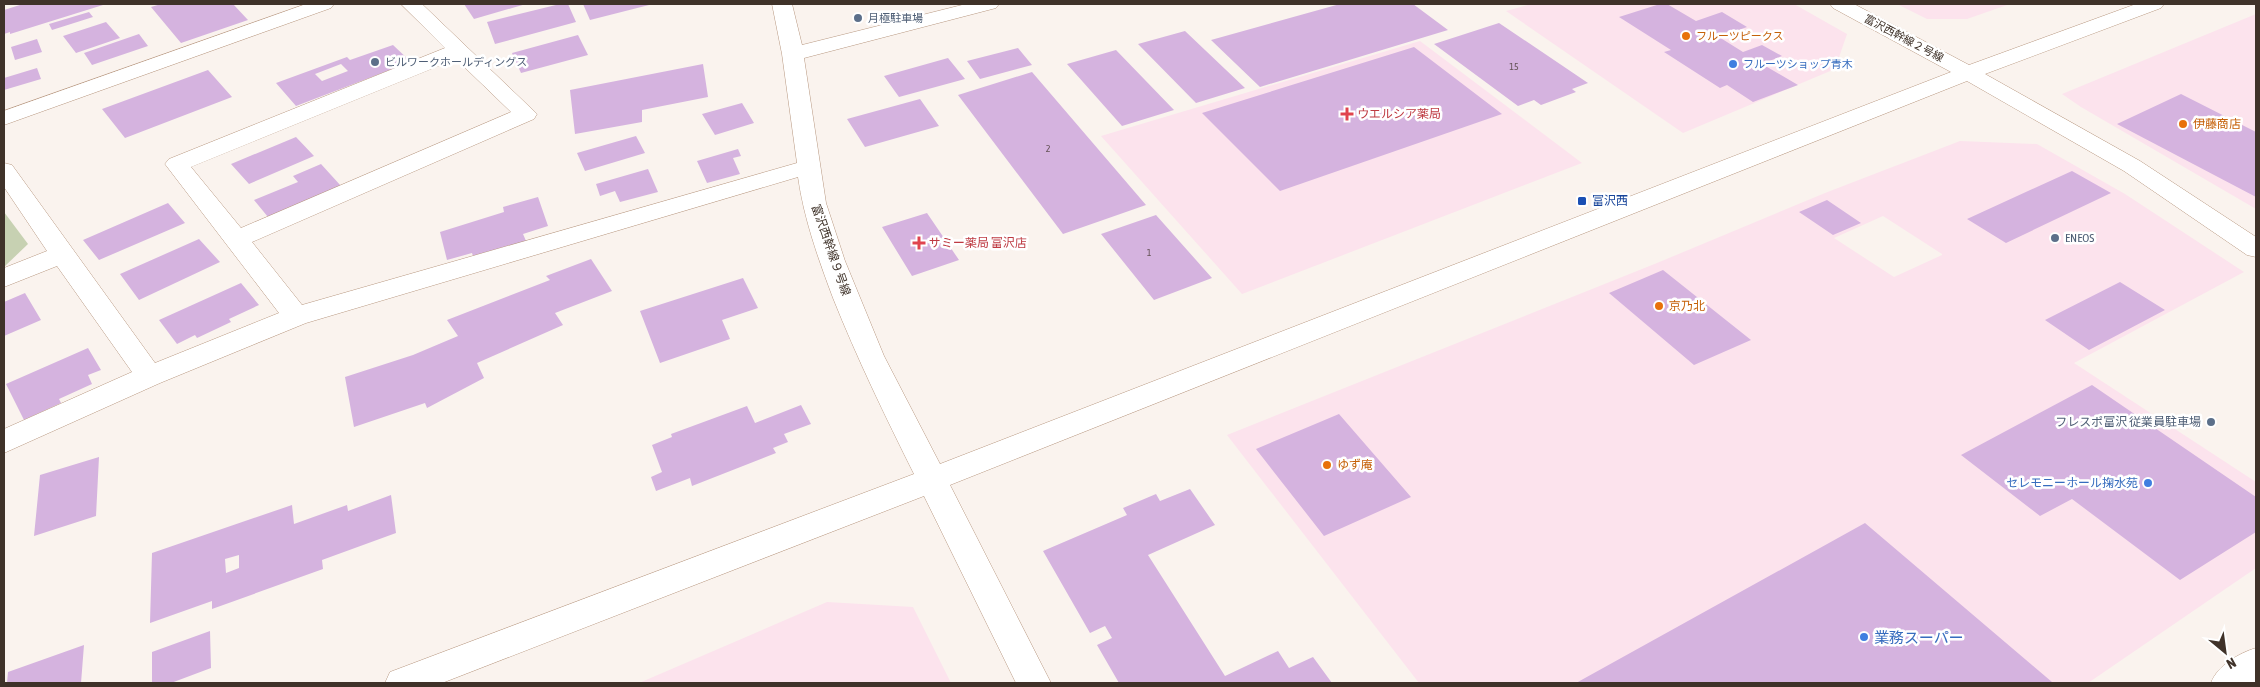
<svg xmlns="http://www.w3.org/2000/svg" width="2260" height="687" font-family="'Asap Condensed','Noto Sans JP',sans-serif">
<rect width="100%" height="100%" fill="#faf3ee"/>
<path fill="#fce3ed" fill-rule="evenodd" d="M 1531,4 L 1794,4 L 1847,34 L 1835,69 L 1683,133 L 1506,11 Z
M 1897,4 L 2010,4 L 1967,19 L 1927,19 Z
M 2256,14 L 2256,209 L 2081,107 L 2062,94 Z
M 1420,41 L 1582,163 L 1242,294 L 1101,136 Z
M 1960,141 L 2037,144 L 2125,194 L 2244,272 L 2074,363 L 2256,482 L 2256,568 L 2088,683 L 1419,683 L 1227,435 L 1657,263 L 1825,193 ZM 1883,216 L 1942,254 L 1942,255 L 1894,277 L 1834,238 Z
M 827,602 L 913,607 L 951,683 L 639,683 Z"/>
<path fill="#c7d1b2" d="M 4,212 L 28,244 L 4,267 Z"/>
<path fill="#d5b3df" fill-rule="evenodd" d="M 23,4 L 102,4 L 103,5 L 10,34 L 10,32 L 4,34 L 4,10 Z
M 161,4 L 233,4 L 248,20 L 181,43 L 151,7 Z
M 464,4 L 526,4 L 474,19 Z
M 560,4 L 568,4 L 576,22 L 495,44 L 487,22 Z
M 583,4 L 653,4 L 590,20 Z
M 1340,4 L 1413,4 L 1448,30 L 1260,87 L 1211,40 Z
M 1660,4 L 1667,4 L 1696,21 L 1722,12 L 1747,27 L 1719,37 L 1743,52 L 1762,45 L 1782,56 L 1762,64 L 1798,85 L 1753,102 L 1727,85 L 1720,88 L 1664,52 L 1671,50 L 1619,17 Z
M 89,12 L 93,17 L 52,30 L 49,24 Z
M 106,22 L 120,38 L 76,53 L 63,36 Z
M 1499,23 L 1588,83 L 1572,89 L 1576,92 L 1541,105 L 1534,100 L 1518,106 L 1434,44 Z
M 1185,31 L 1245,88 L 1196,103 L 1138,44 Z
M 139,34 L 148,46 L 92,65 L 84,53 Z
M 578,35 L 588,55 L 521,73 L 512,53 Z
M 37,39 L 42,52 L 15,60 L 11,47 Z
M 393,45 L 411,62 L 296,106 L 276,83 L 347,57 L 350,60 ZM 341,64 L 348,71 L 322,81 L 315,74 Z
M 1414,47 L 1502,114 L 1280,191 L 1202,113 Z
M 1018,48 L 1032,65 L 980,79 L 967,61 Z
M 1116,50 L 1174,110 L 1122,126 L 1067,64 Z
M 948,58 L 965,79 L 899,97 L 884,76 Z
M 703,64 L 708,97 L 642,110 L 642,122 L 575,134 L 570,90 Z
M 37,68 L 41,79 L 4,90 L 4,78 Z
M 208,70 L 232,97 L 125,138 L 102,109 Z
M 1032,72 L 1146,205 L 1063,234 L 958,95 Z
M 2181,94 L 2256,132 L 2256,197 L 2117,124 Z
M 920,99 L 939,126 L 865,147 L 847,119 Z
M 742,103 L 754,123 L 715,135 L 702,114 Z
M 636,136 L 645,153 L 585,171 L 577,153 Z
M 296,137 L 314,156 L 249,184 L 231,164 Z
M 738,149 L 741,156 L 733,158 L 740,174 L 707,183 L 697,161 Z
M 321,164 L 341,186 L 268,217 L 254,200 L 298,182 L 293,176 Z
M 648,169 L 658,192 L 620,202 L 615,191 L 600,196 L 596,184 Z
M 2072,171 L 2111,193 L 2006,243 L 1967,219 Z
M 538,197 L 548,226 L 523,234 L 526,241 L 473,256 L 472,253 L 447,260 L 440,232 L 504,212 L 503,207 Z
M 1827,200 L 1861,223 L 1833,235 L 1799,212 Z
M 168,203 L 185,223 L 99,260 L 83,240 Z
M 927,213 L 959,260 L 912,276 L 882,227 Z
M 1156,215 L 1212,278 L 1154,300 L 1101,234 Z
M 199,239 L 220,262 L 139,300 L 120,274 Z
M 591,259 L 612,291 L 555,313 L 563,325 L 477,363 L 484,378 L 427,408 L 425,403 L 354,427 L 345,377 L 413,355 L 458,336 L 447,320 L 550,280 L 546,276 Z
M 1663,270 L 1751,340 L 1694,365 L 1609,293 Z
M 743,278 L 758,308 L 722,320 L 730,339 L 660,363 L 640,311 Z
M 2120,282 L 2165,310 L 2089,350 L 2045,320 Z
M 241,283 L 259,305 L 229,319 L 231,322 L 197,338 L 195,335 L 177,344 L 159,320 Z
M 25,293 L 41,320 L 4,336 L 4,302 Z
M 88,348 L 101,370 L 88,375 L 92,384 L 59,399 L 61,403 L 24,420 L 6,384 Z
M 2092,385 L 2256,497 L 2256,532 L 2180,580 L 2072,499 L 2040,516 L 1961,455 Z
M 801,405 L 811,424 L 784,434 L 788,442 L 773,448 L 776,453 L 692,486 L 690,478 L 656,491 L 651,477 L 662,472 L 652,445 L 672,437 L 671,434 L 747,406 L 755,423 Z
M 1339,414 L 1411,497 L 1324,536 L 1256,449 Z
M 99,457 L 96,516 L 34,536 L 40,475 Z
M 1190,489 L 1215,525 L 1148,555 L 1225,676 L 1278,651 L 1289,668 L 1313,657 L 1332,683 L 1119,683 L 1097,645 L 1112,638 L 1105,626 L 1090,633 L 1043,551 L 1127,515 L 1123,508 L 1156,494 L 1160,501 Z
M 391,495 L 396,533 L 322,560 L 323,569 L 212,609 L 212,601 L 150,623 L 152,553 L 292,505 L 294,524 L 347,505 L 348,511 ZM 239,555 L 239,568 L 226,573 L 225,559 Z
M 1865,523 L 2052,682 L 1576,683 Z
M 210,631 L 211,668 L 171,683 L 152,683 L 152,652 Z
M 84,645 L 81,683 L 7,683 L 8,672 Z"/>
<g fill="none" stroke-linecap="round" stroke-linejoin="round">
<g stroke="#b89881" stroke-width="1">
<path id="minor" d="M 306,4 L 334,4 L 331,8 L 4,125 L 4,111 Z
M 401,4 L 422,4 L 537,114 L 534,119 L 252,242 L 302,305 L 797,163 L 782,54 L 772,4 L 792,4 L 802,45 L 966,4 L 999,4 L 996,8 L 804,58 L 826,203 L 845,261 L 884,356 L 940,464 L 1951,72 L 1833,8 L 1830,4 L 1854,4 L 1969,65 L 2136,4 L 2164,4 L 2161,8 L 1985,74 L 2140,161 L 2256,237 L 2256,257 L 2247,255 L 2124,171 L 1967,81 L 950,485 L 1051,683 L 1016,683 L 924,496 L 442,683 L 385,683 L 390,672 L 914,474 C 885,416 857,358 833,298 C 818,258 804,219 798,177 L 306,323 L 160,383 L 4,453 L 4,429 L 132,372 L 57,266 L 4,287 L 4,268 L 47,251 L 4,187 L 4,163 L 12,165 L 155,363 L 279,313 L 165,164 L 169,159 L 445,48 ZM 456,59 L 511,112 L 241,228 L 191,167 Z
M 2256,648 L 2256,683 L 2211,683 C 2217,666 2239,653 2256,648 Z"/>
</g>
<use href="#minor" fill="#fff" fill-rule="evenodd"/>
</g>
<g fill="#5c6f8a" stroke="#fff" stroke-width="2">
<circle cx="858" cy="18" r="5"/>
<circle cx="375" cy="62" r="5"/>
<circle cx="2055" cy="238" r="5"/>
<circle cx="2211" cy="422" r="5"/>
</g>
<g fill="#e8710a" stroke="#fff" stroke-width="2">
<circle cx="1686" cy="36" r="5"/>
<circle cx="2183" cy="124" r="5"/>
<circle cx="1659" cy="306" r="5"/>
<circle cx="1327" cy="465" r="5"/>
</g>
<g fill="#3f7fe0" stroke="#fff" stroke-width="2">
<circle cx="1733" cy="64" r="5"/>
<circle cx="2148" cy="483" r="5"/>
<circle cx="1864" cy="637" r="5"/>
</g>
<g fill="#e0444e" stroke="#fff" stroke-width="2">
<path d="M1344.5 106.5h5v5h5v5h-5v5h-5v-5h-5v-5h5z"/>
<path d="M916.5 235.5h5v5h5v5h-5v5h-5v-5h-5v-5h5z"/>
</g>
<rect fill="#1a4fb4" stroke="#fff" stroke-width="2" x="1577" y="196" width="10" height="10" rx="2.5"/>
<g text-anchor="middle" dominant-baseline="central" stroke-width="5" stroke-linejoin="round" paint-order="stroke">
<g font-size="10" fill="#645256">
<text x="1514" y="66">15</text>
<text x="1048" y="148">2</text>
<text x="1149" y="252">1</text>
</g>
<g font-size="11" fill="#4e5e75" stroke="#fff" text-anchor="start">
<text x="868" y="18">月極駐車場</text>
<text x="385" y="62">ビルワークホールディングス</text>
</g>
<g font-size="11" fill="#c56008" stroke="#fff" text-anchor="start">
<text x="1696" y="36">フルーツピークス</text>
</g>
<g font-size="11" fill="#3f3229" stroke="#fff">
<text transform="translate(1904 38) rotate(28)">富沢西幹線２号線</text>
</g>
<g font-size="11" fill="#366cbe" stroke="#fff" text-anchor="start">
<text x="1743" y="64">フルーツショップ青木</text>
</g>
<g font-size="12" fill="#be3a42" stroke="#fff" text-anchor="start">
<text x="1357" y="114">ウエルシア薬局</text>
<text x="929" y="243">サミー薬局 富沢店</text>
</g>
<g font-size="12" fill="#c56008" stroke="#fff" text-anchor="start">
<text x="2193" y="124">伊藤商店</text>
<text x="1669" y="306">京乃北</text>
<text x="1337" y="465">ゆず庵</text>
</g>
<g font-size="12" fill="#164399" stroke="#fff" text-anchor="start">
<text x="1592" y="201">富沢西</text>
</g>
<g font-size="12" fill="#4e5e75" stroke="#fff" text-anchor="start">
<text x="2065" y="238">ENEOS</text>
<text x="2201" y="422" text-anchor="end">フレスポ富沢 従業員駐車場</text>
</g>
<g font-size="12" fill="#3f3229" stroke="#fff">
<text transform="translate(831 250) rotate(71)">富沢西幹線９号線</text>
</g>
<g font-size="12" fill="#366cbe" stroke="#fff" text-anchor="end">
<text x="2138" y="483">セレモニーホール掬水苑</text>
</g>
<g font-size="15" fill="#366cbe" stroke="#fff" text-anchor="start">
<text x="1874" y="637">業務スーパー</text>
</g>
</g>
<rect width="2260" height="687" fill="none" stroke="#3f3229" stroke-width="10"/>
<g transform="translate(2225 652) rotate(151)" stroke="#ffffff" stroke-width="4" paint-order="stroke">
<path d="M0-4L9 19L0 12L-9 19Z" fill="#3f3229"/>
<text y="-8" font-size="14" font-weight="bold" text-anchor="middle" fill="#3f3229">N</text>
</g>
</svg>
